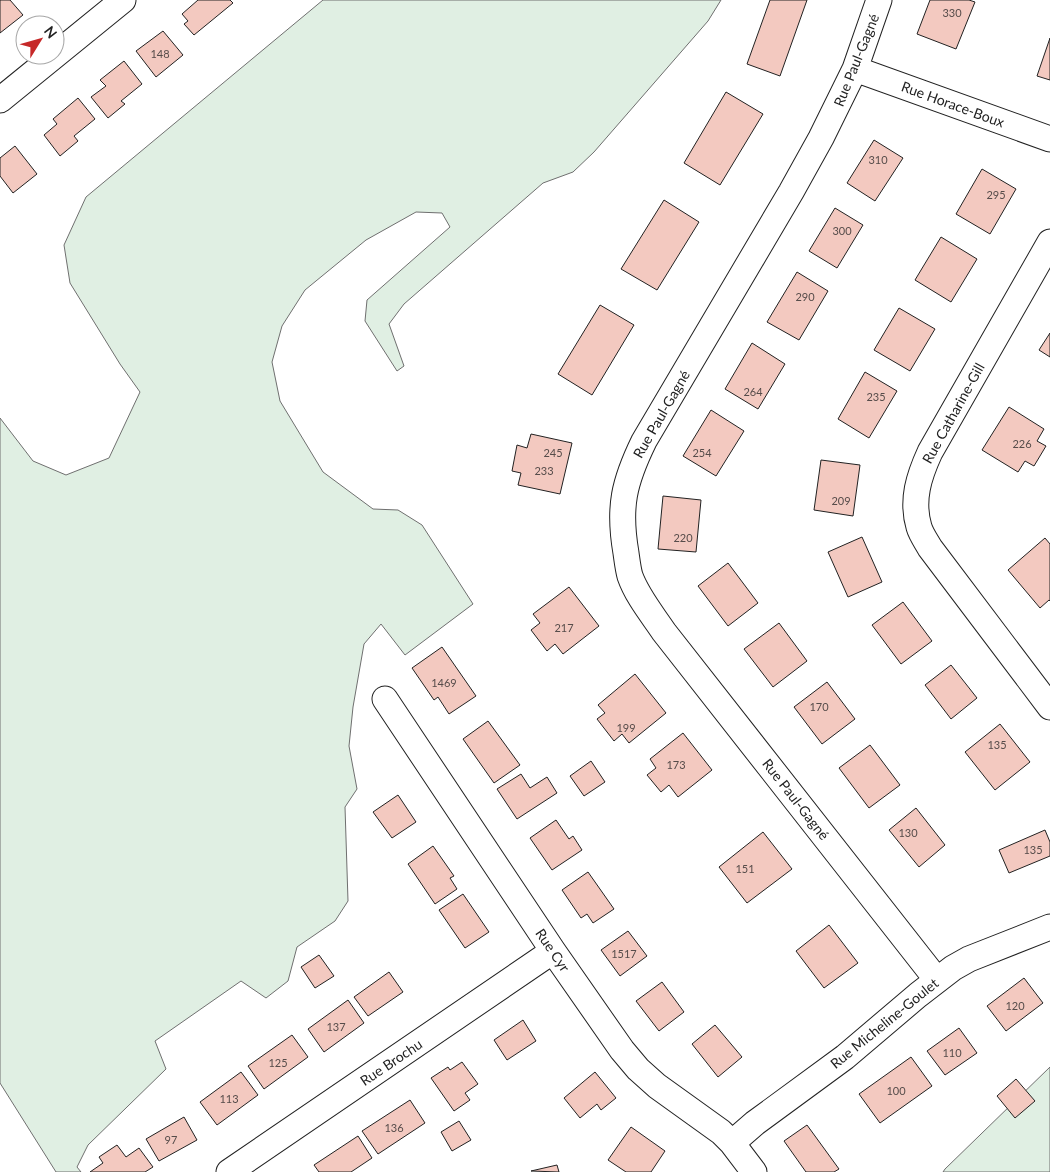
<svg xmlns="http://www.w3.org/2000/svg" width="1050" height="1172" font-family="Lato,sans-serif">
<rect width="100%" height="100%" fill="#fff"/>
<path fill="#e0efe3" stroke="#6f6f6f" d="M 323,0 L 721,0 L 708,21 L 594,152 L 573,172 L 543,183 L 404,304 L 389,324 L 404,366 L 397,371 L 365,321 L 367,300 L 450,227 L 442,213 L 416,212 L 366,240 L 305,290 L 282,326 L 272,362 L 280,401 L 323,472 L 373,509 L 398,510 L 422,525 L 473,604 L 405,655 L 381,624 L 364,644 L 353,707 L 349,746 L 357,789 L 345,807 L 348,901 L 335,921 L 297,947 L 288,981 L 266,998 L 241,981 L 155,1041 L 166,1069 L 88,1145 L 77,1167 L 81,1172 L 56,1172 L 0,1083 L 0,418 L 33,461 L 66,475 L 109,458 L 140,392 L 120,364 L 70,283 L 64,245 L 86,197 Z
M 1050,1067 L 1050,1172 L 943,1172 L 945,1169 Z"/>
<path fill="#f3c9c0" stroke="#222" d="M 0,0 L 10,0 L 23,15 L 0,33 Z
M 198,0 L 230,0 L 233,3 L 194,35 L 184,24 L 188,21 L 182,14 Z
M 770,0 L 807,0 L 780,76 L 747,64 Z
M 930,0 L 969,0 L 975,2 L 956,49 L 917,34 Z
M 163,31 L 183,55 L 156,77 L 136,51 Z
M 1050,38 L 1050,80 L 1037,76 Z
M 124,61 L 142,84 L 121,101 L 125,104 L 108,118 L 91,97 L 106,86 L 100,80 Z
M 726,92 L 763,114 L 720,185 L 684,163 Z
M 78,98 L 95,119 L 74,136 L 78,141 L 60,156 L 44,135 L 57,124 L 53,119 Z
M 874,140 L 903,158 L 875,201 L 847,183 Z
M 15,146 L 37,174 L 13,193 L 0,176 L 0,158 Z
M 982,169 L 1016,189 L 990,234 L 956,214 Z
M 664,200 L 699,222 L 657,290 L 621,269 Z
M 835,208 L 863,225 L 837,268 L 809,251 Z
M 941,237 L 977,259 L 951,302 L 915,280 Z
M 797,272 L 828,291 L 799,340 L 767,322 Z
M 600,305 L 634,325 L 592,395 L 558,374 Z
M 899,308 L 935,329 L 910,371 L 874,350 Z
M 1050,333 L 1050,357 L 1039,350 Z
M 752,343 L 785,364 L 758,409 L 725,389 Z
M 865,372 L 897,391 L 869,438 L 838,419 Z
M 1009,407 L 1044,429 L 1037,441 L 1046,446 L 1034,466 L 1025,461 L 1018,472 L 982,450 Z
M 711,410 L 744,431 L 716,476 L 683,456 Z
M 531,434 L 572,443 L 560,494 L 518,485 L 521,473 L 512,471 L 517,445 L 527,448 Z
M 821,460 L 860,465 L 853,516 L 814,510 Z
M 663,496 L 701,500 L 696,552 L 658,549 Z
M 862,537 L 882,582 L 848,597 L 828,552 Z
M 1045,538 L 1050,544 L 1050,601 L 1049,600 L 1040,608 L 1008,570 Z
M 728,563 L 758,603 L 728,626 L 698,586 Z
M 569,587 L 599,626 L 563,654 L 555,644 L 547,651 L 531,630 L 540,623 L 533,614 Z
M 903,602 L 932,641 L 901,664 L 872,625 Z
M 779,623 L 807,661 L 773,687 L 744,649 Z
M 442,647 L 476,696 L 449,714 L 438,697 L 434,700 L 412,668 Z
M 951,665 L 977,698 L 951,719 L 925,685 Z
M 635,674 L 666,713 L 629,743 L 622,734 L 614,741 L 597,719 L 605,713 L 598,705 Z
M 827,682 L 855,719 L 822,744 L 794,707 Z
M 488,721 L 520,765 L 494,783 L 463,739 Z
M 1000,724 L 1030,762 L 995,790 L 965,752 Z
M 683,733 L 712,770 L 678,797 L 669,785 L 661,792 L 647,775 L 656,768 L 650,759 Z
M 870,745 L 900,785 L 869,808 L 839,768 Z
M 591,761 L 605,782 L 584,796 L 570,776 Z
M 521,774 L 530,788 L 547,777 L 557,793 L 517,819 L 497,789 Z
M 398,795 L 416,822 L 392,838 L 373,812 Z
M 916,808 L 945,845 L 919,867 L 889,830 Z
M 556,820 L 569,839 L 573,836 L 582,850 L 552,870 L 530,838 Z
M 1045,830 L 1050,842 L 1050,856 L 1009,873 L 999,850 Z
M 763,832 L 792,869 L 747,903 L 719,867 Z
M 433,846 L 454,876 L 450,878 L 457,889 L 435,904 L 408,864 Z
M 588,872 L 614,909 L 593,923 L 587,914 L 581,918 L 562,890 Z
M 463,894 L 489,932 L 465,948 L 439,910 Z
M 829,925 L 858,963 L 824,988 L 796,951 Z
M 628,931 L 647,956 L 620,976 L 601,950 Z
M 319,955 L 334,976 L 315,988 L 301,967 Z
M 389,972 L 403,992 L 368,1016 L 354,997 Z
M 1024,978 L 1043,1003 L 1006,1031 L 987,1006 Z
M 662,982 L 684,1012 L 659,1031 L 636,1001 Z
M 348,1000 L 364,1023 L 324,1052 L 308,1029 Z
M 523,1020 L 536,1041 L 507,1060 L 494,1040 Z
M 715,1025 L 742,1057 L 718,1077 L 692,1044 Z
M 959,1028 L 977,1053 L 945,1075 L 927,1051 Z
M 292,1035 L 308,1057 L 264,1089 L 248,1066 Z
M 911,1057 L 932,1086 L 880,1123 L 859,1094 Z
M 462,1062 L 478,1084 L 465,1093 L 470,1100 L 454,1111 L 431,1078 L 448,1067 L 450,1070 Z
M 241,1072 L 258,1095 L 217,1125 L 200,1102 Z
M 595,1072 L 616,1098 L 601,1110 L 597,1104 L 580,1118 L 564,1098 Z
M 1016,1079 L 1035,1101 L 1015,1118 L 997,1096 Z
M 410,1100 L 425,1123 L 378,1154 L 362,1131 Z
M 184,1117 L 197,1140 L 159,1161 L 146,1139 Z
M 459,1121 L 471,1140 L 452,1151 L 441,1132 Z
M 807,1125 L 839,1169 L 834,1172 L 806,1172 L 784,1141 Z
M 631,1127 L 665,1151 L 651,1172 L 626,1172 L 608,1160 Z
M 358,1136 L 372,1158 L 351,1172 L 319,1172 L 314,1165 Z
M 117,1145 L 126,1157 L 139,1148 L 153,1167 L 145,1172 L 90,1172 L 103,1163 L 99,1157 Z
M 557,1165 L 559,1172 L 531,1171 Z"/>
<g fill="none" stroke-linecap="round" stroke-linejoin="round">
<g stroke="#222" stroke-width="27">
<path id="minor" d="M 879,0 L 855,69 L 821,138 L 791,192 L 644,441 C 624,482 618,507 626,553 C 627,560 628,569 630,576 C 637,596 652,614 664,632 L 937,980
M 855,69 L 1050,139
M 0,100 L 123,0
M 1050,242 L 930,452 C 919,476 911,500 919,527 C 921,534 926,541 930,548 L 1050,707
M 385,699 L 553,951 L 622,1050 L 638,1069 L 657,1086 L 721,1132 L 732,1143 L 754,1172
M 732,1143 L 755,1123 L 845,1057 L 918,995 L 953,968 L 969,959 L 1050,927
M 229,1172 L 553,951"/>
</g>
<use href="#minor" stroke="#fff" stroke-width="25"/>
</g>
<g text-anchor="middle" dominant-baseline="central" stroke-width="4" stroke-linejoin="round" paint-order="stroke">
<g font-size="11" fill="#564c4a">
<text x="952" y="12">330</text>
<text x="160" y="53">148</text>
<text x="878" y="159">310</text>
<text x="996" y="194">295</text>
<text x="842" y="230">300</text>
<text x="805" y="296">290</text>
<text x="753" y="391">264</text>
<text x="876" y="396">235</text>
<text x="1022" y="443">226</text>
<text x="553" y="452">245</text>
<text x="702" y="452">254</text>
<text x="544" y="470">233</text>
<text x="841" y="500">209</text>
<text x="683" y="537">220</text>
<text x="564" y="627">217</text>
<text x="444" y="682">1469</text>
<text x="819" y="706">170</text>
<text x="626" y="727">199</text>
<text x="997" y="744">135</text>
<text x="676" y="764">173</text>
<text x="908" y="832">130</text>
<text x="1033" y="849">135</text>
<text x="745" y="868">151</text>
<text x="624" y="953">1517</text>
<text x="1015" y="1005">120</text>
<text x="336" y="1026">137</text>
<text x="952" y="1052">110</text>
<text x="278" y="1062">125</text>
<text x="896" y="1090">100</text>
<text x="229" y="1098">113</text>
<text x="394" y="1127">136</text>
<text x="171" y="1139">97</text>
</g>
<g font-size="14" fill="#222" stroke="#fff">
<text transform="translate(856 60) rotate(-68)">Rue Paul-Gagné</text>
<text transform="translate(953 104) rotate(20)">Rue Horace-Boux</text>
<text transform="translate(953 413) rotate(-61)">Rue Catharine-Gill</text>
<text transform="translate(661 414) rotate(-60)">Rue Paul-Gagné</text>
<text transform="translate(796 799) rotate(52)">Rue Paul-Gagné</text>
<text transform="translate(553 950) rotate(56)">Rue Cyr</text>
<text transform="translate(884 1023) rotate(-39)">Rue Micheline-Goulet</text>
<text transform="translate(391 1062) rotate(-34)">Rue Brochu</text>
</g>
</g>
<g transform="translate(40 40) rotate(53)"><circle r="24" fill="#ffffff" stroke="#a7a7a7"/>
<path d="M0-4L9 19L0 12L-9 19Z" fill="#c62828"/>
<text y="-8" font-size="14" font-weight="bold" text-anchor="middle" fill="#222222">N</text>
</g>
</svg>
